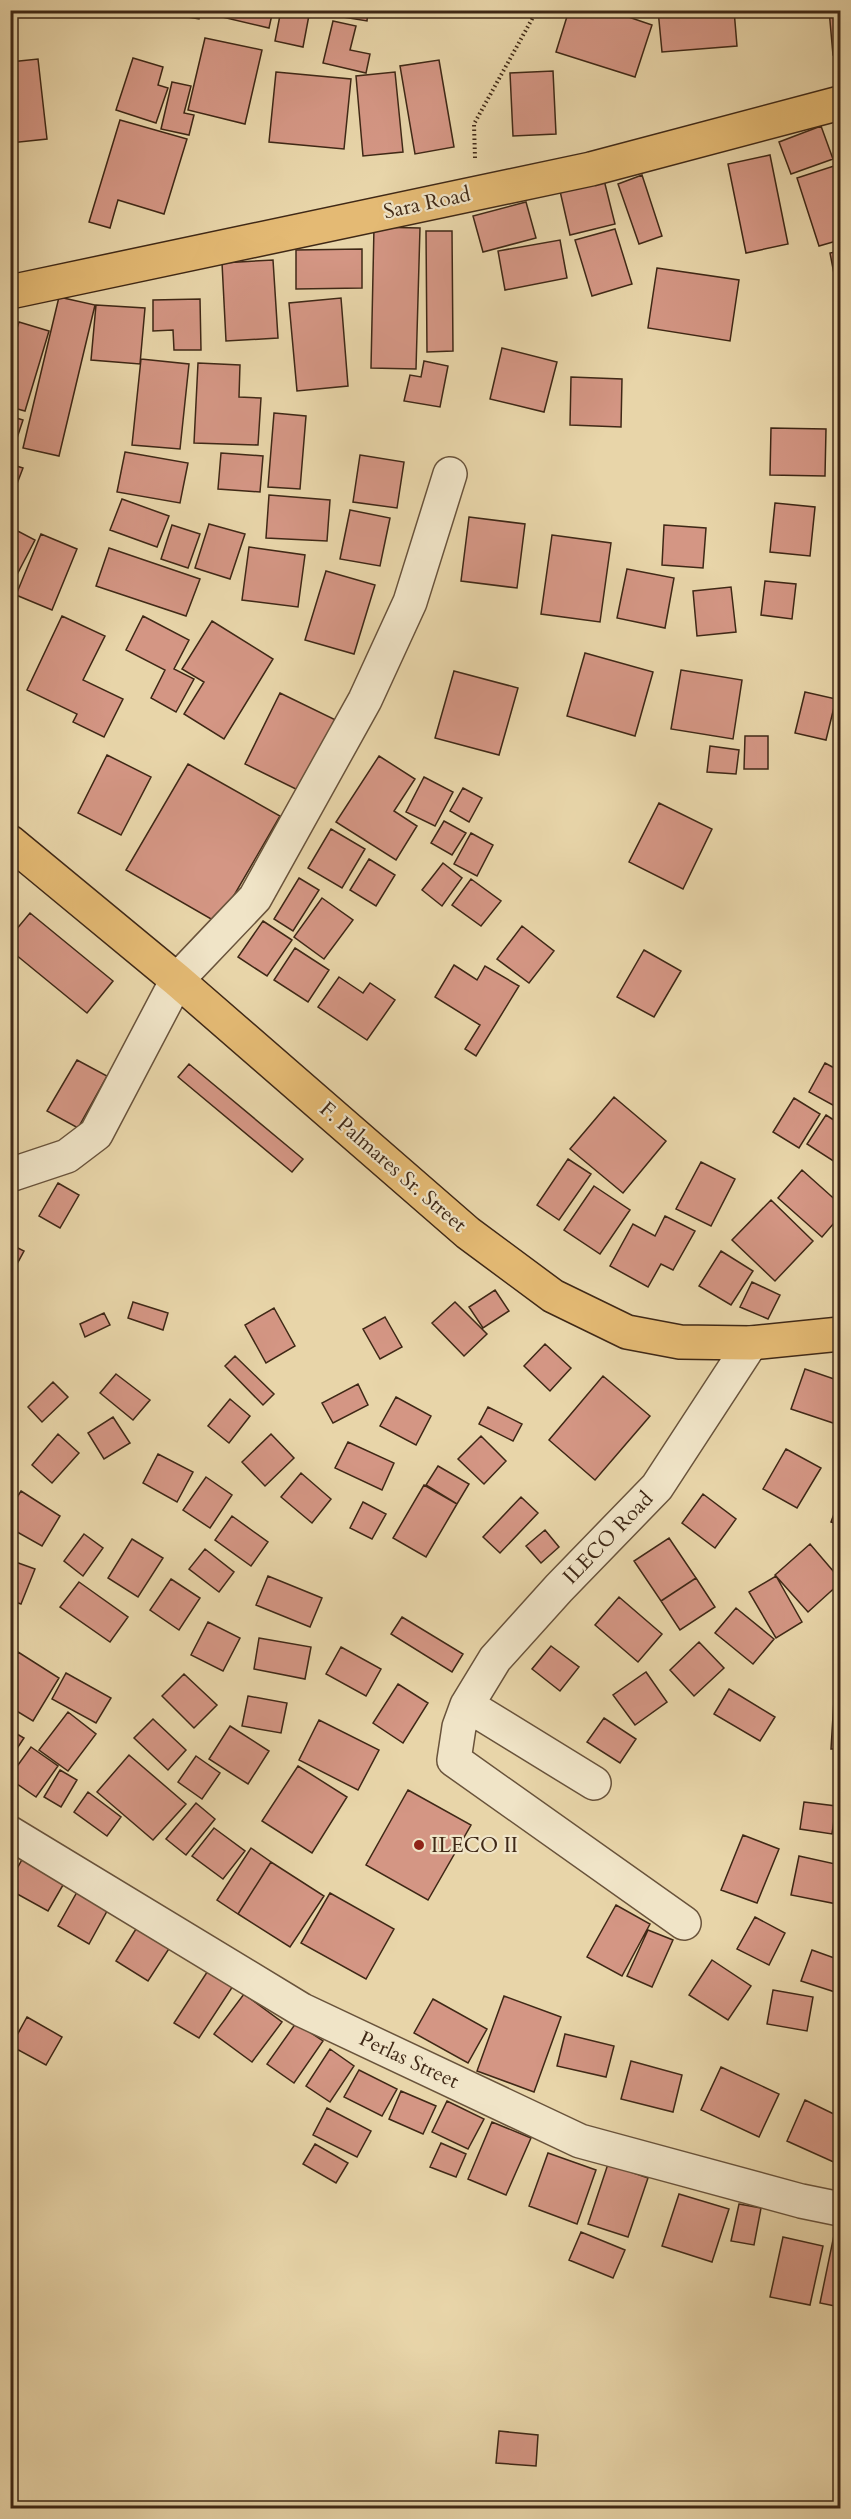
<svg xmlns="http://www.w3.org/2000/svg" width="851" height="2519" font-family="Cardo,serif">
<rect width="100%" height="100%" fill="#e8d5a9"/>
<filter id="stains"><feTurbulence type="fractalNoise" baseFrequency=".00333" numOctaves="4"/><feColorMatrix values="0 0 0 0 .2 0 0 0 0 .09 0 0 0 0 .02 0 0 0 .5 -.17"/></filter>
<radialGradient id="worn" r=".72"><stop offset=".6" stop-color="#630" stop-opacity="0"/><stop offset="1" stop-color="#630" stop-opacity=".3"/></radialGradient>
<path fill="#d49684" stroke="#3f2816" stroke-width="1.5" d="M 146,10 L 201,10 L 199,19 Z
M 224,10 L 273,10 L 269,28 L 222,17 Z
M 281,10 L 310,10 L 303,47 L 275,41 Z
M 331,10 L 368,10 L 367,21 L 331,15 Z
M 569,10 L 608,10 L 652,25 L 635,77 L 556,52 Z
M 658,10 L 734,10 L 737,46 L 662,52 Z
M 829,10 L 840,10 L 840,54 L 833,55 Z
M 333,21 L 356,26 L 350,50 L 370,54 L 366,73 L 323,63 Z
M 205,38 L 262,50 L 245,124 L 188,110 Z
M 133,58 L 163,67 L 158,85 L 168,88 L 156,123 L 116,110 Z
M 38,59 L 47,139 L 10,143 L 10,62 Z
M 439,60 L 454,147 L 415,154 L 400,66 Z
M 553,71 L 556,134 L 513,136 L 510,73 Z
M 276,72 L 351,79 L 344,149 L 269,142 Z
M 395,72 L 403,152 L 363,156 L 356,76 Z
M 172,82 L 191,86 L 184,113 L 194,115 L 189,135 L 161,129 Z
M 120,120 L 187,139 L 164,214 L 118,200 L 110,228 L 89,222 Z
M 821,126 L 833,159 L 791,174 L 779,142 Z
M 770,155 L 788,244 L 746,253 L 728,164 Z
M 840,164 L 840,240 L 819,246 L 797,178 Z
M 642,175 L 662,236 L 639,244 L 618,184 Z
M 604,180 L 615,224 L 570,235 L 560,191 Z
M 526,202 L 536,238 L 483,252 L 473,216 Z
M 374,227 L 420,228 L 416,369 L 371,368 Z
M 615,229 L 632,284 L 592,296 L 575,240 Z
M 426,231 L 452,231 L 453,351 L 427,352 Z
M 560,240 L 567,278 L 505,290 L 498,251 Z
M 362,249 L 362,288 L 296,289 L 296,250 Z
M 840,251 L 840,283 L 836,284 L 830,253 Z
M 273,260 L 278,338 L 226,341 L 222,263 Z
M 657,268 L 739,280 L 730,341 L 648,328 Z
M 837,293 L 840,293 L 840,318 Z
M 59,297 L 95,305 L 59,456 L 23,448 Z
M 341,298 L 348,386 L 297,391 L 289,303 Z
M 200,299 L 201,350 L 174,350 L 173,330 L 153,331 L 153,300 Z
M 96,305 L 145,308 L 140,364 L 91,360 Z
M 19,322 L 49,331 L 25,411 L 10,407 L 10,350 Z
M 502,348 L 557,362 L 544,412 L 490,399 Z
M 141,359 L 189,364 L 180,449 L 132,445 Z
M 424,361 L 448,366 L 440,407 L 404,401 L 410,375 L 421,377 Z
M 198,363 L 240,365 L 239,397 L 261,398 L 258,445 L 194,443 Z
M 571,377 L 622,379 L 621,427 L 570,425 Z
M 274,413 L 306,416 L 300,489 L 268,487 Z
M 10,416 L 23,420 L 13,450 L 10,449 Z
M 771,428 L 826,429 L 825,476 L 770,475 Z
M 125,452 L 188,463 L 180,503 L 117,492 Z
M 221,453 L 263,456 L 260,492 L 218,489 Z
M 360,455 L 404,462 L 397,508 L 353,502 Z
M 10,464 L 23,468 L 10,502 Z
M 269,495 L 330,500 L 327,541 L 266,538 Z
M 122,499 L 169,516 L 157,547 L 110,530 Z
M 775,503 L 815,507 L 810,556 L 770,552 Z
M 350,510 L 390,518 L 380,566 L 340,559 Z
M 469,517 L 525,524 L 517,588 L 461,581 Z
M 209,524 L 245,534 L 230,579 L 195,568 Z
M 172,525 L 200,534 L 188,568 L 161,559 Z
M 664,525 L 706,528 L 703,568 L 662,565 Z
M 10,527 L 35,540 L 10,588 Z
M 41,534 L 77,549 L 52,610 L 16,595 Z
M 552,535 L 611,543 L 600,622 L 541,614 Z
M 249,547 L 305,555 L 298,607 L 242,600 Z
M 109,548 L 200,579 L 186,616 L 96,586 Z
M 627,569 L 674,578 L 665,628 L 617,618 Z
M 326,571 L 375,585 L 354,654 L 305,640 Z
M 765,581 L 796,584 L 792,619 L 761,615 Z
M 731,587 L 736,632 L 697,636 L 693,591 Z
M 62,616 L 105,636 L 83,680 L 123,699 L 104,737 L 73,722 L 77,714 L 27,690 Z
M 143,616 L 189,640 L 174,669 L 194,679 L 176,712 L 151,698 L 165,670 L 126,650 Z
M 212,621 L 273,659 L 224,739 L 184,714 L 204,682 L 182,669 Z
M 585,653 L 653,672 L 635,736 L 567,716 Z
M 681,670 L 742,680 L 733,739 L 671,729 Z
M 454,671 L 518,688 L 499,755 L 435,738 Z
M 805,692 L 836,699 L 826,740 L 795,733 Z
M 280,693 L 346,725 L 310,796 L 245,764 Z
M 745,736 L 768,736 L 768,769 L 744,769 Z
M 710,746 L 739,750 L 736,774 L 707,772 Z
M 107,755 L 151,777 L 121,835 L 78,813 Z
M 379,756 L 415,779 L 394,811 L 417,826 L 396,860 L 336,822 Z
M 188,764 L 280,816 L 218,923 L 126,870 Z
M 424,777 L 453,792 L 435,826 L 406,812 Z
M 463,788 L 482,798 L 469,822 L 450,811 Z
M 659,803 L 712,829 L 683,889 L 629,862 Z
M 444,821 L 466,833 L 452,855 L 431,843 Z
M 331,829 L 365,849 L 342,888 L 308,868 Z
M 471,833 L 493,845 L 477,876 L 454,864 Z
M 369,859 L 395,875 L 376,906 L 350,890 Z
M 443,863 L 462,878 L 442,906 L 422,890 Z
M 299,878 L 319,890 L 293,931 L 274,919 Z
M 471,879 L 501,901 L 481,926 L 452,905 Z
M 322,898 L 353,920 L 324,959 L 294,937 Z
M 30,913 L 113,981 L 87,1013 L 10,950 L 10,937 Z
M 263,921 L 292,940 L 267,976 L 238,957 Z
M 522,926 L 554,951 L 529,983 L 497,959 Z
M 295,948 L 329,970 L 308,1002 L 274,980 Z
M 644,950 L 681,971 L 654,1017 L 617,997 Z
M 454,965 L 477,980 L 485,966 L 519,986 L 476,1056 L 465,1049 L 480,1025 L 435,997 Z
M 339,977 L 363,993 L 370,983 L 395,1000 L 367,1040 L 318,1007 Z
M 77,1060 L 107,1076 L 78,1128 L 47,1111 Z
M 825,1063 L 840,1071 L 840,1109 L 809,1092 Z
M 189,1064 L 303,1159 L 292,1172 L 178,1077 Z
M 614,1097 L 666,1141 L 623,1193 L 570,1149 Z
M 794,1098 L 820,1114 L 799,1148 L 773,1132 Z
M 826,1115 L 840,1124 L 840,1160 L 838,1164 L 807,1144 Z
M 568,1159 L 591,1174 L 559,1220 L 537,1205 Z
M 701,1162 L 735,1179 L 711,1226 L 676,1209 Z
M 802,1170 L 840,1204 L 840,1216 L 822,1237 L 778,1198 Z
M 58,1183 L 79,1195 L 60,1228 L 39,1216 Z
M 594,1186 L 630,1210 L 600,1254 L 564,1230 Z
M 771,1200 L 813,1241 L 775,1281 L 732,1240 Z
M 665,1216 L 695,1231 L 673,1270 L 661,1264 L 648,1287 L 610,1266 L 633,1224 L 655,1236 Z
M 10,1244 L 24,1251 L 10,1277 Z
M 721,1251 L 753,1271 L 731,1305 L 699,1286 Z
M 752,1282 L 780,1295 L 768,1319 L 740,1307 Z
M 495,1290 L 509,1311 L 483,1328 L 469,1307 Z
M 133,1302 L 168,1313 L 163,1330 L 128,1318 Z
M 455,1302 L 487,1334 L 464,1356 L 432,1323 Z
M 274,1308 L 295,1346 L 266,1363 L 245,1325 Z
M 104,1313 L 110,1325 L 85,1337 L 80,1324 Z
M 385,1317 L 402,1347 L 380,1359 L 363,1329 Z
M 545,1344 L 571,1368 L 550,1391 L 524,1366 Z
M 235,1356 L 274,1394 L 263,1405 L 225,1366 Z
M 805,1369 L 840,1381 L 840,1412 L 836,1424 L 791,1409 Z
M 116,1374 L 150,1400 L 133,1420 L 100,1393 Z
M 603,1376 L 650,1416 L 595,1480 L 549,1440 Z
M 53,1382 L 68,1397 L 42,1422 L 28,1407 Z
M 358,1384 L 368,1405 L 333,1423 L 322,1403 Z
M 396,1397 L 431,1416 L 416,1445 L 380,1426 Z
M 230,1399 L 250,1416 L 229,1443 L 208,1426 Z
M 488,1407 L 522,1424 L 513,1441 L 479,1424 Z
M 113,1417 L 130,1443 L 104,1459 L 88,1433 Z
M 58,1434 L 79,1453 L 52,1483 L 32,1465 Z
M 271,1434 L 294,1458 L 265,1486 L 242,1462 Z
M 481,1436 L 506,1461 L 484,1484 L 458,1459 Z
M 348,1442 L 394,1463 L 382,1490 L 335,1468 Z
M 786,1449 L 821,1468 L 797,1508 L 763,1489 Z
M 158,1454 L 193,1472 L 177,1502 L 143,1483 Z
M 438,1466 L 469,1484 L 457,1504 L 426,1485 Z
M 301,1473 L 331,1499 L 312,1523 L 281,1497 Z
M 206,1477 L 232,1495 L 210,1528 L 183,1510 Z
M 424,1485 L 457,1504 L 426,1557 L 393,1538 Z
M 21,1491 L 60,1516 L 42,1546 L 10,1528 L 10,1508 Z
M 703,1494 L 736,1519 L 715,1548 L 682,1523 Z
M 521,1497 L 538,1513 L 500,1553 L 483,1537 Z
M 840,1498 L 840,1525 L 831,1522 Z
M 363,1502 L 386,1514 L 372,1539 L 350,1528 Z
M 232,1516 L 268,1542 L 251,1566 L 215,1540 Z
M 545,1530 L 559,1547 L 541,1563 L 526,1546 Z
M 84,1534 L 103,1548 L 83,1576 L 64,1561 Z
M 669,1538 L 696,1578 L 661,1601 L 634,1561 Z
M 132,1539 L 163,1558 L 138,1597 L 108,1578 Z
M 810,1544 L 840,1579 L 840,1583 L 808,1612 L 775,1575 Z
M 205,1549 L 234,1572 L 219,1592 L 189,1569 Z
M 10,1560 L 35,1569 L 21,1604 L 10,1600 Z
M 268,1576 L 322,1598 L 310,1627 L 256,1605 Z
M 776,1576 L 802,1622 L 776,1638 L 749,1592 Z
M 696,1578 L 715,1607 L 680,1630 L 661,1601 Z
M 171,1579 L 200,1598 L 179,1630 L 150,1610 Z
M 79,1582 L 128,1617 L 110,1642 L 60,1607 Z
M 619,1597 L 662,1634 L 638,1662 L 595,1625 Z
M 736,1608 L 774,1639 L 753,1664 L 715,1633 Z
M 402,1617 L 463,1654 L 452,1672 L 391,1634 Z
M 208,1622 L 240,1638 L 223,1671 L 191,1655 Z
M 259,1638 L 311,1647 L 305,1679 L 254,1669 Z
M 699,1642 L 724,1668 L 694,1696 L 670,1670 Z
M 551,1646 L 579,1667 L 560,1691 L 532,1669 Z
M 341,1647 L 381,1669 L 366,1696 L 326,1674 Z
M 18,1652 L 59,1678 L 33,1721 L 10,1707 L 10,1664 Z
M 646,1672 L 667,1702 L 635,1725 L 613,1695 Z
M 66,1673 L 111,1698 L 96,1723 L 52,1699 Z
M 184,1674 L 217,1705 L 194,1728 L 162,1696 Z
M 398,1684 L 428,1703 L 403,1743 L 373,1723 Z
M 729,1689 L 775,1717 L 760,1741 L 714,1714 Z
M 248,1696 L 287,1703 L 281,1733 L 242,1726 Z
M 834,1700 L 840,1700 L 840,1749 L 831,1749 Z
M 68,1712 L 96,1734 L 68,1771 L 39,1750 Z
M 604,1718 L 636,1739 L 620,1763 L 587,1742 Z
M 153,1719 L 186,1750 L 168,1770 L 134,1738 Z
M 319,1720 L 379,1750 L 358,1790 L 299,1760 Z
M 230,1726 L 269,1751 L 248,1784 L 209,1759 Z
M 10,1730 L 24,1738 L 10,1759 Z
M 31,1747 L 58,1766 L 36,1797 L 10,1779 L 10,1776 Z
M 129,1755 L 186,1804 L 153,1840 L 97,1792 Z
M 196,1756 L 220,1773 L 202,1799 L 178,1782 Z
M 298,1766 L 347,1797 L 312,1853 L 262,1821 Z
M 60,1770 L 77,1780 L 61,1807 L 44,1797 Z
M 408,1790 L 471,1825 L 428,1900 L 366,1865 Z
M 88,1792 L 121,1817 L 107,1836 L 74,1812 Z
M 804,1802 L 836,1806 L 832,1834 L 800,1829 Z
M 196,1803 L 215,1819 L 186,1855 L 166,1839 Z
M 214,1828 L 245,1851 L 223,1879 L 192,1856 Z
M 743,1835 L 779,1849 L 757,1903 L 721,1890 Z
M 251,1848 L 271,1862 L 238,1914 L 217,1900 Z
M 28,1849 L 70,1873 L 48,1911 L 10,1890 L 10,1881 Z
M 799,1856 L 840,1865 L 840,1889 L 837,1904 L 791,1895 Z
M 271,1862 L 324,1896 L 290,1947 L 238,1914 Z
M 81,1885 L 112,1902 L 89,1944 L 58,1926 Z
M 330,1893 L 394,1929 L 366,1979 L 301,1943 Z
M 616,1905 L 650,1924 L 622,1976 L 587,1957 Z
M 755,1917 L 785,1933 L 769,1965 L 737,1949 Z
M 141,1921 L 174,1941 L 148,1981 L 116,1961 Z
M 648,1930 L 673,1940 L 652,1987 L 627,1976 Z
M 812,1950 L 840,1960 L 840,1977 L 835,1992 L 801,1981 Z
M 712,1960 L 751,1986 L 728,2020 L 689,1995 Z
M 211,1966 L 235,1983 L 199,2038 L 174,2023 Z
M 773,1990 L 813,1997 L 807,2031 L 767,2024 Z
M 244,1994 L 282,2022 L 252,2062 L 214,2034 Z
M 504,1996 L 561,2017 L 534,2092 L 477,2071 Z
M 433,1999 L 487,2029 L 468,2063 L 414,2033 Z
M 27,2017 L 62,2037 L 46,2065 L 11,2046 Z
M 296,2023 L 323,2041 L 294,2083 L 267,2064 Z
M 565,2034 L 614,2046 L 606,2077 L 557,2066 Z
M 330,2049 L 354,2066 L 330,2102 L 306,2086 Z
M 631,2061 L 682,2075 L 673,2112 L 621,2099 Z
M 721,2067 L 779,2094 L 759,2137 L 701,2110 Z
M 359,2070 L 397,2089 L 382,2116 L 344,2097 Z
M 401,2091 L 436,2106 L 423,2134 L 389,2119 Z
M 805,2100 L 840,2117 L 840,2158 L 838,2164 L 787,2141 Z
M 447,2101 L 484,2119 L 468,2149 L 432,2132 Z
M 327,2108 L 371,2131 L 357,2157 L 313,2135 Z
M 492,2122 L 531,2138 L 506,2195 L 468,2179 Z
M 441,2143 L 466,2154 L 456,2177 L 430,2167 Z
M 315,2144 L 348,2163 L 336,2183 L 303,2164 Z
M 548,2153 L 596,2170 L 577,2224 L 529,2206 Z
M 608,2164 L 648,2178 L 628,2237 L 588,2224 Z
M 679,2194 L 729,2209 L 712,2262 L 662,2246 Z
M 739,2204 L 761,2208 L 754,2245 L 731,2241 Z
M 581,2232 L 625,2250 L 613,2278 L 569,2260 Z
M 834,2235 L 840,2236 L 840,2307 L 820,2303 Z
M 783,2237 L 823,2246 L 810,2305 L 770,2297 Z
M 499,2431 L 538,2435 L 536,2466 L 496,2463 Z"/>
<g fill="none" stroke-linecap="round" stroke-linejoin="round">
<g stroke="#69533b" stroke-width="36">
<path id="minor" d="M 10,1175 L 67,1156 L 96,1134 L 177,980 L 255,898 L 365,700 L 410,602 L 450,474
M 467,1705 L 594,1783
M 10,1833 L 302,2010 L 580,2141 L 801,2201 L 840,2209
M 684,1923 L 454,1760 L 459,1727 L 467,1705 L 495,1659 L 559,1588 L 657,1487 L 751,1343"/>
</g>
<g stroke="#3f2816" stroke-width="36">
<path id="major" d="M 10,292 L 591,169 L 840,103
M 10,842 L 177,980 L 468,1233 L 553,1296 L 627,1332 L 680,1342 L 751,1343 L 840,1334"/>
</g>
<path stroke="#3f2816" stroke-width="4" stroke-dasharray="1.5 3" stroke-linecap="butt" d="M 475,158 L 474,124 L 537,10"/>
<use href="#minor" stroke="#f0e4c7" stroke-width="33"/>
<use href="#major" stroke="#e4ba74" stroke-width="33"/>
</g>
<circle fill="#8f2418" stroke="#f0e4c7" stroke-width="2" cx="419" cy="1845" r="6"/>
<g text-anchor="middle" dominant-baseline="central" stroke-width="4.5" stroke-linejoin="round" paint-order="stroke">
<g font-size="21" fill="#3f2816" stroke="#f0e4c7">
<text transform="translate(427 203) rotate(-12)">Sara Road</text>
<text transform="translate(393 1167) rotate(41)">F. Palmares Sr. Street</text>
<text transform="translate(608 1538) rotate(-46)">ILECO Road</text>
<text transform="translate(409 2060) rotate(25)">Perlas Street</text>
</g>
<g font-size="21" fill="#3f2816" stroke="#f0e4c7" text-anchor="start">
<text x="431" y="1845">ILECO II</text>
</g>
</g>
<rect width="851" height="2519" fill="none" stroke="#e8d5a9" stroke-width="36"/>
<rect x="12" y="12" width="827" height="2495" fill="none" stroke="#3f2816" stroke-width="3"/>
<rect x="18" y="18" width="815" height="2483" fill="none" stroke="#3f2816" stroke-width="1.5"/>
<rect width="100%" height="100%" filter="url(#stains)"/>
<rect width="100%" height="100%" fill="url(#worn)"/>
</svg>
